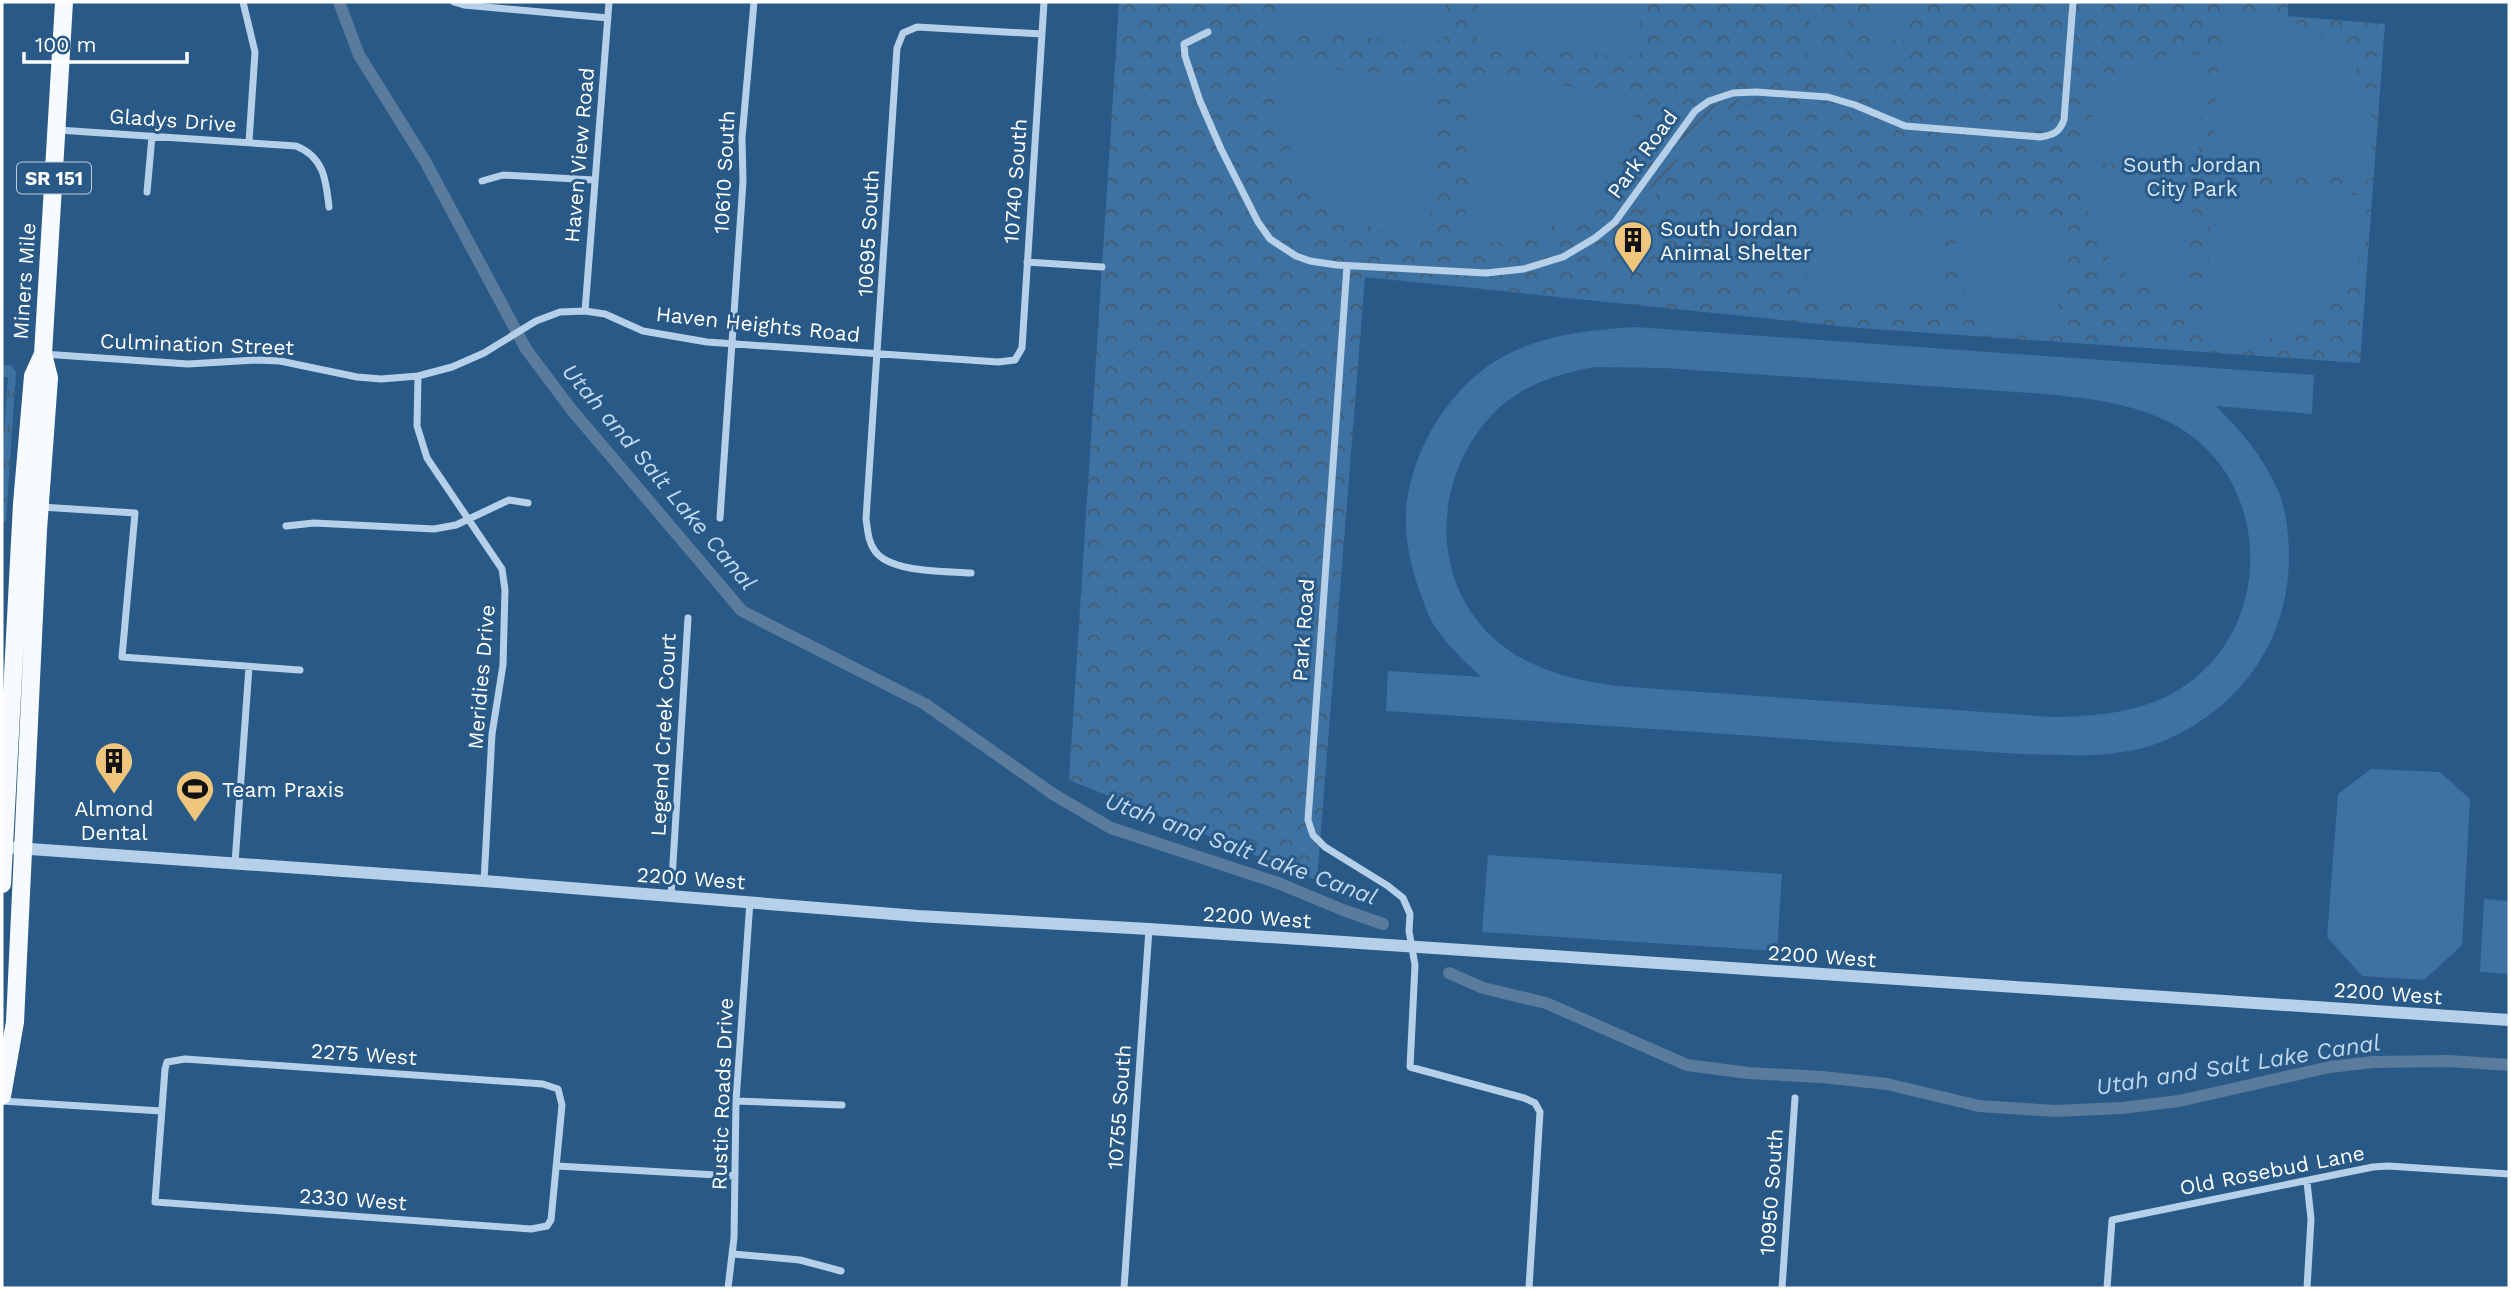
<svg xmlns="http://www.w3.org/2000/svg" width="2511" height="1290" font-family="'Work Sans',sans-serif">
<defs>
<pattern id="grass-tufts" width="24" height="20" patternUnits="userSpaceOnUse" patternTransform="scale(1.75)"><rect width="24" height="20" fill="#3d72a3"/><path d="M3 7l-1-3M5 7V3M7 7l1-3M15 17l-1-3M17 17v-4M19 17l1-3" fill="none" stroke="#465b6f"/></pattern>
<pattern id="park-crowns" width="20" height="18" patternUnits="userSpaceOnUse" patternTransform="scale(1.75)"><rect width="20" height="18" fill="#3d72a3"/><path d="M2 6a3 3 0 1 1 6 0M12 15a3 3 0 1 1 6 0" fill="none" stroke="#465b6f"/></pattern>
<pattern id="garden-furrows" width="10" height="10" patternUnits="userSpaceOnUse" patternTransform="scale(1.75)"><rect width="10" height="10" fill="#3d72a3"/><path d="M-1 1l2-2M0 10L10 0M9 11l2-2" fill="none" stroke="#465b6f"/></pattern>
</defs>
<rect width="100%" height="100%" fill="#295987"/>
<path fill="url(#grass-tufts)" d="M 2,365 L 11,365 L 16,372 L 6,521 L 4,523 L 2,523 L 2,463 L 8,377 L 2,377 Z"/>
<path fill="url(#park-crowns)" d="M 1119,2 L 2288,2 L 2288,16 L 2385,24 L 2360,363 L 1859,328 L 1365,277 L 1317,880 L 1069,780 Z"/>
<path fill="url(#garden-furrows)" d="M 1751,98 L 1750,106 C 1738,108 1724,109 1713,116 C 1692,132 1660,189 1643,214 L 1640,203 L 1681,139 L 1705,109 L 1730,99 Z"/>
<path fill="#3d72a3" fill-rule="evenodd" d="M 1285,2 L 1446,2 L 1444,37 L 1435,43 L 1280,31 Z
M 1477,2 L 1637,2 L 1641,32 L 1640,57 L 1483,47 L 1475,35 Z
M 1871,2 L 1910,2 L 1909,14 L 1870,11 Z
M 2223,14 L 2285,19 L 2351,53 L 2373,123 L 2369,180 L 2222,167 L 2212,157 Z
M 1810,16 L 1849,18 L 1848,36 L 1809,34 Z
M 1870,20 L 1909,22 L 1907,40 L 1869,38 Z
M 1808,43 L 1847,45 L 1846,63 L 1807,60 Z
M 1868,47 L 1907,50 L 1905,67 L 1867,65 Z
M 2185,53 L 2206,55 L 2198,157 L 2183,168 L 2082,162 C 2091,99 2119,59 2185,53 Z
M 1279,65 L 1433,77 L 1439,85 L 1429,240 C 1360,234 1299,197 1282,125 C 1278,105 1278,85 1279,65 Z
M 1482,79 L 1637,92 C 1634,115 1631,139 1620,160 C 1590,218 1527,249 1463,242 L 1475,86 Z
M 2086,175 L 2182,181 L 2193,194 L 2186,294 C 2118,288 2081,243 2086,175 Z
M 2219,185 L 2368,196 C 2366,212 2368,233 2363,249 C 2340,316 2273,349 2206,347 L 2211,193 Z
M 1812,216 L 1945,224 L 1940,302 L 1805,293 Z
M 2016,221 L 2061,224 L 2067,232 L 2064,278 L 2053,333 C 2007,340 1960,313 1955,263 C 1954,251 1954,237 1960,226 Z
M 1635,327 L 2314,375 L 2312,414 L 2216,406 C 2240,430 2261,454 2276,486 C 2286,506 2288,530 2289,553 C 2290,638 2243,706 2166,740 C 2120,760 2067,755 2019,754 L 1386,711 L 1388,671 L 1481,677 C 1463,660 1445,643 1432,622 C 1427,613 1424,602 1420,592 C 1412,571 1407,549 1406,525 C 1404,460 1448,385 1506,355 C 1546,334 1591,330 1635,327 ZM 1596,367 L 1664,368 L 2046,394 C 2093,399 2142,404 2183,430 C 2269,485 2272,616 2195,678 C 2156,711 2104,716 2054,717 L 1617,686 C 1578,681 1539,672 1507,649 C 1429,593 1429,482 1492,415 C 1519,386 1558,373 1596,367 Z
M 2371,769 L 2440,772 L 2470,799 L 2462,945 L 2424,980 L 2362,976 L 2327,937 L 2338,794 Z
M 1488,855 L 1782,874 L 1777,951 L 1482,932 Z
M 2484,899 L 2509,901 L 2509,974 L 2480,972 Z"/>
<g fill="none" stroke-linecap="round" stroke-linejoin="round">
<path stroke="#5a7b9b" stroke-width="12" d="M 339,2 L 359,55 L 425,161 L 526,349 L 571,409 L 742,611 L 925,704 L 1053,794 L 1111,828 L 1278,883 L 1343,910 L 1383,924
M 1449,973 L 1483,988 L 1546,1003 L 1687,1065 L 1748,1073 L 1822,1077 L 1887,1084 L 1979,1106 L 2055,1111 L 2122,1108 L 2179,1101 L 2330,1067 L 2373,1062 L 2449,1061 L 2509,1065"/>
<path stroke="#b5d0e8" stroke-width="7" d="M 243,2 L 255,52 L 249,142
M 454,2 L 464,5 L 608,18
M 1208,32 L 1184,44 L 1185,56 L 1200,101 L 1221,149 L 1258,222 L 1270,239 L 1296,256 L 1310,261 L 1337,265 L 1486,273 L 1524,269 L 1563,257 L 1595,238 L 1615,222 L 1695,111 L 1709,101 L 1733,93 L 1756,92 L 1828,97 L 1855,105 L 1905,126 L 2040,137 C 2053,135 2059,133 2064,120 L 2073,2
M 58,130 L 296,146 C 324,157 326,180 329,207
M 482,181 L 503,175 L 594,180
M 147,192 L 152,136
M 1027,262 L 1102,267
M 1347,266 L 1308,820 L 1313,835 L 1325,847 L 1388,886 L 1403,898 L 1410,914 L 1409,931 L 1415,965 L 1410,1067 L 1524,1098 L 1535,1103 L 1540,1112 L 1529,1288
M 585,311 L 609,2
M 43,354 L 188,364 L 257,360 L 280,361 L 357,377 L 381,379 L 418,376 L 452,367 L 484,353 L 536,321 L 560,312 L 585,311 L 605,314 L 643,331 L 707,342 L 998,362 L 1015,360 L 1022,348 L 1044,2
M 418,376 L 417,426 L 427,458 L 502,569 L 505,590 L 503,665 L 492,734 L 484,881
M 41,507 L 135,513 L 122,657 L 300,670
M 720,518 L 743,182 L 742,138 L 754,2
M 286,526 L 314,523 L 434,529 L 456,525 L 509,500 L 528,503
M 971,573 C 947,571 890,573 875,551 C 868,542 868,531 866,519 L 897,48 L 903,33 L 917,27 L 1042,34
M 235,863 L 249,667
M 671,896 L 688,618
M 185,1059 L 543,1084 L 558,1089 L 562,1105 L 551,1220 L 547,1226 L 531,1229 L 155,1202 L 165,1069 L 167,1062 Z
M 2,1101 L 161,1111
M 736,1101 L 842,1105
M 557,1166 L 735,1176
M 733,1254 L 800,1260 L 841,1271
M 728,1288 L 734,1238 L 736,1101 L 750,901
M 1124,1288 L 1149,929
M 1782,1288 L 1795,1098
M 2107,1288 L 2112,1220 L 2373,1167 L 2388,1166 L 2509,1174
M 2307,1288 L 2311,1219 L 2307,1182"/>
<path stroke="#b5d0e8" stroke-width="12" d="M 2,847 L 484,881 L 918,916 L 1149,929 L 2509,1020"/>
<path stroke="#f7fafe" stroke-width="18" d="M 2,884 L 22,504 L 33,376 L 43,354
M 2,1096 L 15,1022 L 38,530 L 49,378 L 43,354 L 64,2"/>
</g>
<defs>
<g id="building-pin" transform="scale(2.0125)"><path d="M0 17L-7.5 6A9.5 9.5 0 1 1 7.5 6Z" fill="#efc57b" stroke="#295987"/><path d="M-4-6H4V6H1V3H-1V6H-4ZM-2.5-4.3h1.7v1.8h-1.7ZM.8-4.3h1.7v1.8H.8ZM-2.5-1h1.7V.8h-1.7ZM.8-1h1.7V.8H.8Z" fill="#111"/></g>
<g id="stadium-pin" transform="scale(2.0125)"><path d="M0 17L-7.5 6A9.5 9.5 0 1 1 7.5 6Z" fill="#efc57b" stroke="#295987"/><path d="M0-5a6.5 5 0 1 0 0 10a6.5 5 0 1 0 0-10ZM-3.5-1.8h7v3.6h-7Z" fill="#111"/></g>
</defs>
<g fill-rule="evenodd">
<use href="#building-pin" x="1633" y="240"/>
<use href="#building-pin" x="114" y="761"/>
<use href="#stadium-pin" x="195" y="789"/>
</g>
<g text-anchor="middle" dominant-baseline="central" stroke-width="6" stroke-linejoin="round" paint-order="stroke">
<rect fill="#295987" stroke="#bfcddb" stroke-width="2" x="17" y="162.5" width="74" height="31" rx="5"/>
<g font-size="19" font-weight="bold" fill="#fff">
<text x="54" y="178">SR 151</text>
</g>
<g font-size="21" fill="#fff" stroke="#295987">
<text transform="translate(173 120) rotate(4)">Gladys Drive</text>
<text transform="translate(1642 154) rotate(-54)">Park Road</text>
<text transform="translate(579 155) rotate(-85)">Haven View Road</text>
<text transform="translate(724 172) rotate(-87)">10610 South</text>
<text transform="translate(1015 181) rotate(-86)">10740 South</text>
<text transform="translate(868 233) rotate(-87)">10695 South</text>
<text transform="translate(24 281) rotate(-86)">Miners Mile</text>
<text transform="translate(758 324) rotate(6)">Haven Heights Road</text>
<text transform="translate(197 344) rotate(2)">Culmination Street</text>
<text transform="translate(1303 630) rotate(-86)">Park Road</text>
<text transform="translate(481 677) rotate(-85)">Meridies Drive</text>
<text transform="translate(663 735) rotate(-87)">Legend Creek Court</text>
<text transform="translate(691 878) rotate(4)">2200 West</text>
<text transform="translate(1257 917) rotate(4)">2200 West</text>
<text transform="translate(1822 956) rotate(4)">2200 West</text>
<text transform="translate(2388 993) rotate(4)">2200 West</text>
<text transform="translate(364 1054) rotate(4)">2275 West</text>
<text transform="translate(722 1094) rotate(-88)">Rustic Roads Drive</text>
<text transform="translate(1119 1107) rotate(-86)">10755 South</text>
<text transform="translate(2272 1170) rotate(-11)">Old Rosebud Lane</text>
<text transform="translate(1771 1192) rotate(-86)">10950 South</text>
<text transform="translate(353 1199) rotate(4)">2330 West</text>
</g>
<g font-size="21" fill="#d8e8f7" stroke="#295987">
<text x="2192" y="164">South Jordan<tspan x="2192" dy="24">City Park</tspan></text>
</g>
<g font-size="21" fill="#fff" stroke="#295987" text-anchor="start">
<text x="1660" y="228">South Jordan<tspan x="1660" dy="24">Animal Shelter</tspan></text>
<text x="222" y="789">Team Praxis</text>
<text x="114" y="808" text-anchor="middle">Almond<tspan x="114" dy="24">Dental</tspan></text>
</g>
<g font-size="23" font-style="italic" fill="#c0d9ef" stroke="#295987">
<text transform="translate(659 477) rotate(50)">Utah and Salt Lake Canal</text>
<text transform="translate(1241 849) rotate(20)">Utah and Salt Lake Canal</text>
<text transform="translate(2238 1065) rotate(-9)">Utah and Salt Lake Canal</text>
</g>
</g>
<rect width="2511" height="1290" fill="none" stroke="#ffffff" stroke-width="7"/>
<path d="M24 52v10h163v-10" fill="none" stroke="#ffffff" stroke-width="3.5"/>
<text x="35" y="52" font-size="21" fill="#ffffff" stroke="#295987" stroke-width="5" paint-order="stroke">100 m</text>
</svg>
